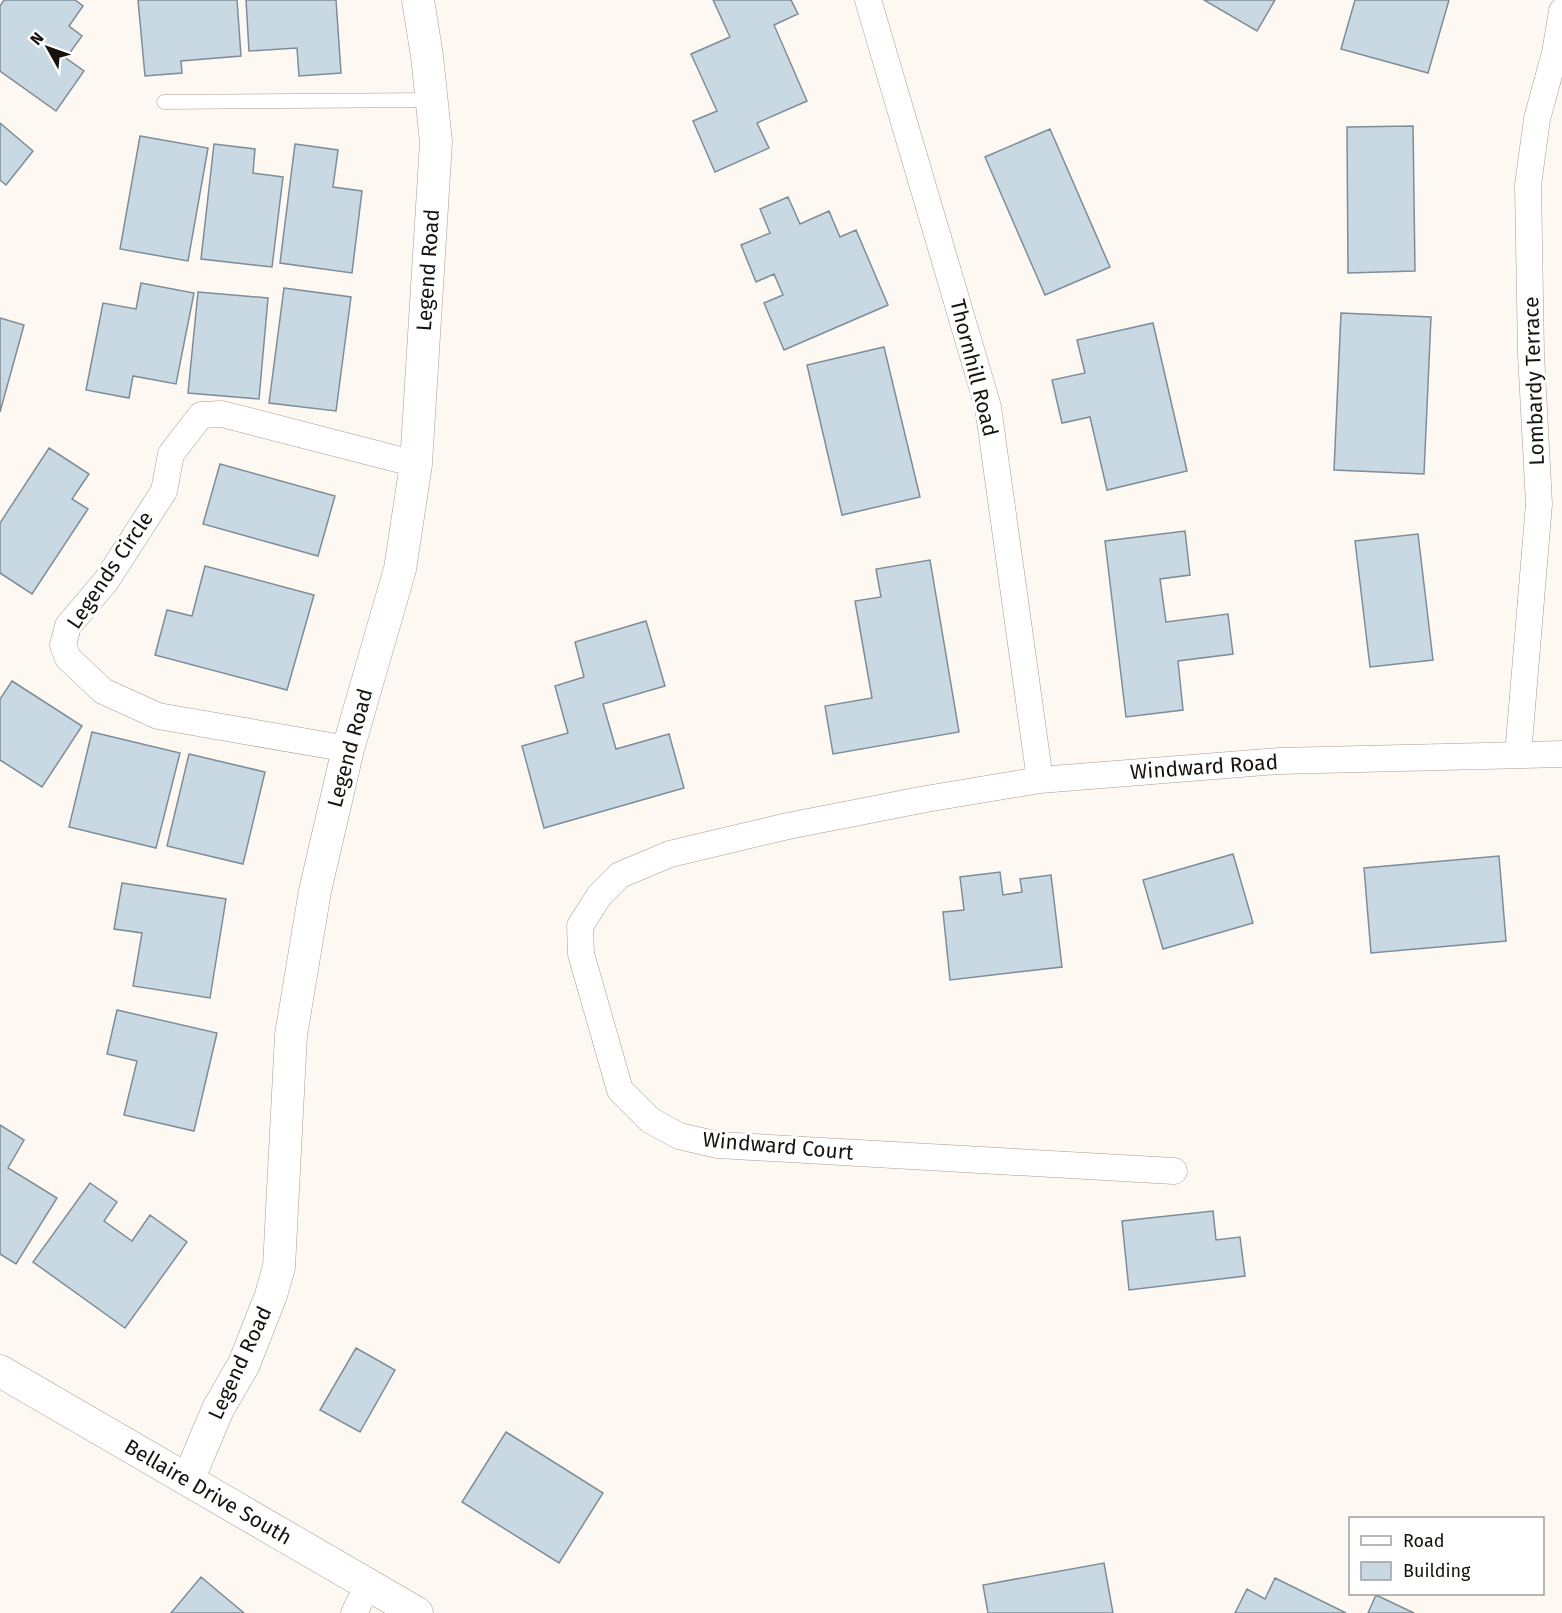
<svg xmlns="http://www.w3.org/2000/svg" width="1562" height="1613" font-family="'Fira Sans',sans-serif">
<rect width="100%" height="100%" fill="#fdf8f2"/>
<path fill="#c8d9e4" stroke="#7e8d97" stroke-width="1.5" d="M 4,0 L 75,0 L 83,6 L 69,26 L 82,36 L 66,58 L 84,71 L 56,111 L 0,71 L 0,6 Z
M 138,0 L 237,0 L 241,56 L 181,61 L 182,73 L 145,76 Z
M 246,0 L 336,0 L 341,73 L 299,76 L 297,48 L 249,51 Z
M 713,0 L 791,0 L 798,14 L 774,25 L 807,101 L 757,123 L 769,148 L 715,172 L 693,121 L 717,111 L 691,54 L 730,37 Z
M 1204,0 L 1275,0 L 1257,31 Z
M 1355,0 L 1449,0 L 1428,73 L 1341,49 Z
M 0,123 L 33,151 L 6,185 L 0,180 Z
M 1413,126 L 1415,271 L 1348,273 L 1347,127 Z
M 1050,129 L 1110,267 L 1045,295 L 985,157 Z
M 140,136 L 208,148 L 188,261 L 120,249 Z
M 214,144 L 255,149 L 253,173 L 283,177 L 272,267 L 201,259 Z
M 295,144 L 338,150 L 333,187 L 362,191 L 352,273 L 280,263 Z
M 788,197 L 800,224 L 829,211 L 840,237 L 856,230 L 888,305 L 784,350 L 764,303 L 783,295 L 774,274 L 756,282 L 741,245 L 770,233 L 760,209 Z
M 141,283 L 194,293 L 176,384 L 133,376 L 129,398 L 86,390 L 103,303 L 136,309 Z
M 284,288 L 351,297 L 336,411 L 269,403 Z
M 198,292 L 268,298 L 259,399 L 188,393 Z
M 1341,313 L 1431,317 L 1424,474 L 1334,470 Z
M 0,318 L 24,325 L 0,412 Z
M 1153,323 L 1187,471 L 1107,490 L 1090,417 L 1062,423 L 1052,380 L 1085,373 L 1077,340 Z
M 884,347 L 920,497 L 842,515 L 807,365 Z
M 49,448 L 89,474 L 72,499 L 88,509 L 32,594 L 0,573 L 0,523 Z
M 220,464 L 335,496 L 318,556 L 203,524 Z
M 1185,531 L 1190,575 L 1160,579 L 1166,622 L 1228,614 L 1233,654 L 1178,661 L 1183,710 L 1126,717 L 1105,541 Z
M 1418,534 L 1433,660 L 1370,667 L 1355,541 Z
M 930,560 L 959,732 L 833,754 L 825,706 L 872,698 L 855,601 L 881,597 L 876,569 Z
M 205,566 L 314,595 L 287,690 L 155,655 L 167,610 L 192,616 Z
M 646,621 L 665,686 L 603,704 L 616,749 L 669,734 L 684,788 L 544,828 L 522,746 L 568,733 L 555,686 L 584,677 L 575,642 Z
M 12,681 L 82,726 L 42,787 L 0,760 L 0,699 Z
M 92,732 L 180,753 L 156,848 L 69,827 Z
M 189,754 L 265,772 L 243,864 L 167,846 Z
M 1233,854 L 1253,923 L 1163,949 L 1143,880 Z
M 1499,856 L 1506,941 L 1371,953 L 1364,868 Z
M 1000,872 L 1003,895 L 1022,892 L 1020,879 L 1051,875 L 1062,967 L 950,980 L 943,912 L 964,910 L 960,877 Z
M 122,883 L 226,899 L 210,998 L 133,986 L 142,933 L 114,929 Z
M 117,1010 L 217,1033 L 194,1131 L 124,1115 L 137,1061 L 107,1054 Z
M 0,1125 L 24,1140 L 8,1168 L 57,1198 L 16,1264 L 0,1254 Z
M 90,1183 L 117,1202 L 104,1221 L 132,1241 L 150,1215 L 187,1242 L 125,1328 L 33,1262 Z
M 1213,1211 L 1216,1240 L 1240,1237 L 1245,1276 L 1129,1290 L 1122,1221 Z
M 356,1348 L 395,1370 L 360,1432 L 320,1410 Z
M 506,1432 L 603,1493 L 559,1563 L 462,1502 Z
M 1104,1563 L 1113,1613 L 988,1613 L 983,1585 Z
M 201,1577 L 244,1613 L 171,1613 Z
M 1275,1578 L 1346,1613 L 1235,1613 L 1247,1589 L 1265,1599 Z
M 1376,1595 L 1414,1613 L 1368,1613 Z"/>
<g fill="none" stroke-linecap="round" stroke-linejoin="round">
<g stroke="#a99c90" stroke-width="15">
<path id="service" d="M 164,102 L 431,100"/>
</g>
<g stroke="#a99c90" stroke-width="27">
<path id="minor" d="M 868,0 L 988,407 L 1040,780
M 348,749 L 158,716 L 103,691 L 68,658 L 63,645 L 68,626 L 106,581 L 164,491 L 171,454 L 201,415 L 222,414 L 416,464
M 1518,755 L 1539,504 L 1531,354 L 1528,185 L 1537,119 L 1555,53 L 1562,11
M 1174,1171 L 718,1145 L 679,1136 L 650,1120 L 620,1090 L 581,954 L 580,926 L 599,896 L 620,875 L 670,854 L 788,826 L 926,799 L 1040,780 L 1279,761 L 1562,754
M 354,1613 L 368,1585"/>
</g>
<g stroke="#a99c90" stroke-width="33">
<path id="tertiary" d="M 0,1371 L 417,1613
M 188,1480 L 218,1409 L 244,1364 L 271,1295 L 279,1267 L 291,1035 L 315,891 L 348,749 L 400,569 L 416,464 L 436,142 L 427,56 L 418,0"/>
</g>
<use href="#service" stroke="#fff" stroke-width="14"/>
<use href="#minor" stroke="#fff" stroke-width="26"/>
<use href="#tertiary" stroke="#fff" stroke-width="32"/>
</g>
<g text-anchor="middle" dominant-baseline="central" stroke-width="6" stroke-linejoin="round" paint-order="stroke">
<g font-size="21" fill="#17120e" stroke="#fff">
<text transform="translate(428 270) rotate(-86)">Legend Road</text>
<text transform="translate(974 368) rotate(76)">Thornhill Road</text>
<text transform="translate(1534 381) rotate(-92)">Lombardy Terrace</text>
<text transform="translate(110 570) rotate(-56)">Legends Circle</text>
<text transform="translate(350 748) rotate(-75)">Legend Road</text>
<text transform="translate(1204 767) rotate(-4)">Windward Road</text>
<text transform="translate(778 1146) rotate(5)">Windward Court</text>
<text transform="translate(240 1363) rotate(-65)">Legend Road</text>
<text transform="translate(208 1492) rotate(30)">Bellaire Drive South</text>
</g>
</g>
<rect x="1349" y="1517" width="195" height="78" fill="#ffffff" stroke="#a2a09f" stroke-width="1.5"/>
<rect x="1361" y="1536" width="30" height="9" fill="#ffffff" stroke="#a2a09f" stroke-width="1.5"/>
<text x="1403" y="1547" font-size="18" fill="#17120e">Road</text>
<rect x="1361" y="1562" width="30" height="18" fill="#c8d9e4" stroke="#a2a09f" stroke-width="1.5"/>
<text x="1403" y="1577" font-size="18" fill="#17120e">Building</text>
<g transform="translate(48 48) rotate(310)" stroke="#ffffff" stroke-width="4.5" paint-order="stroke">
<path d="M0-4.5L10 22L0 15L-10 22Z" fill="#17120e"/>
<text y="-9" font-size="16" font-weight="bold" text-anchor="middle" fill="#17120e">N</text>
</g>
</svg>
